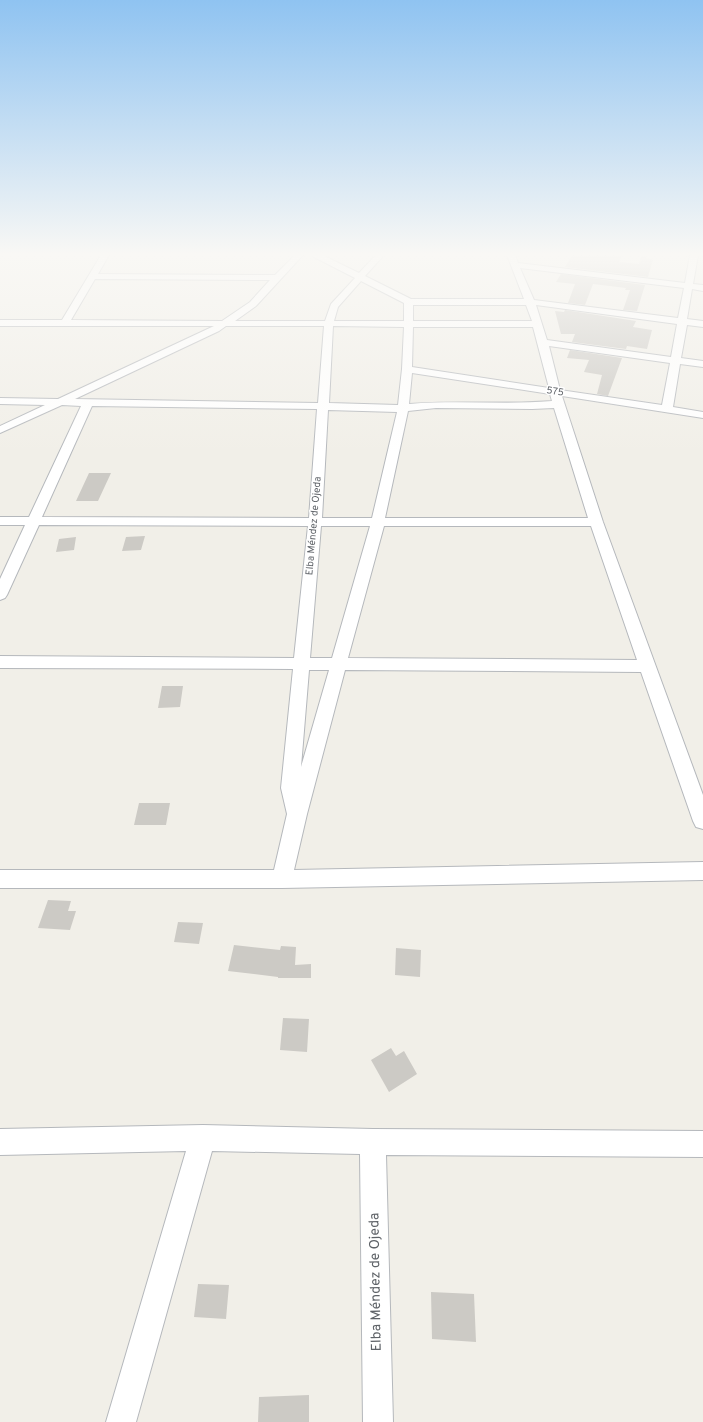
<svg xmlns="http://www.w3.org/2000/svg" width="703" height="1422" font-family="Overpass,sans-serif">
<rect width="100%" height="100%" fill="#f1efe8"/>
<path fill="#cccac5" d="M 572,255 L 622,255 L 619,262 L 639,264 L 642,256 L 653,260 L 648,277 L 565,267 Z
M 561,274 L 645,285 L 637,311 L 623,310 L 630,290 L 625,290 L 626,288 L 593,284 L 585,305 L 568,303 L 575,284 L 556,282 Z
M 565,310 L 636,321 L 633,327 L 652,330 L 647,349 L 627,346 L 626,349 L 572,342 L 575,334 L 561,334 L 555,311 L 564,312 Z
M 570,350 L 622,358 L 608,396 L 597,394 L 602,375 L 584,372 L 589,360 L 567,358 Z
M 89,473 L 111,473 L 98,501 L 76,501 Z
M 145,536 L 141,550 L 122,551 L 126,537 Z
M 76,537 L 74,550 L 56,552 L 59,539 Z
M 162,686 L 183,686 L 180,707 L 158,708 Z
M 139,803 L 170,803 L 166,825 L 134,825 Z
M 48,900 L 71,901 L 68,911 L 76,911 L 70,930 L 38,928 Z
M 178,922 L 203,923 L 199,944 L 174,942 Z
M 234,945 L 280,950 L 281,946 L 296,947 L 295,965 L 311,964 L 311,978 L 278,978 L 278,977 L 228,971 Z
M 396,948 L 421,950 L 420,977 L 395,975 Z
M 283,1018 L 309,1019 L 307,1052 L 280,1050 Z
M 391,1048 L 396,1056 L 404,1051 L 417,1074 L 389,1092 L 371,1060 Z
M 198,1284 L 229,1285 L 226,1319 L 194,1317 Z
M 431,1292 L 474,1294 L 476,1342 L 432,1339 Z
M 309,1395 L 309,1422 L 258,1422 L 259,1397 Z"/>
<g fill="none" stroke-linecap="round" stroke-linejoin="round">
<g stroke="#b5b8bc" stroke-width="2">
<path id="minor" d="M 101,255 L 109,255 L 98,274 L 275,275 L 295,255 L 303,255 L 256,306 L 235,321 L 325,321 L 331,304 L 355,278 L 314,257 L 313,255 L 322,255 L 359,273 L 376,255 L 384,255 L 365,276 L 411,299 L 524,299 L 507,255 L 515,255 L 518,263 L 685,283 L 690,255 L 698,255 L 693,284 L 703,285 L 703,291 L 692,289 L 687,319 L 703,321 L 703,327 L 687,325 L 681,358 L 703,361 L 703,367 L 680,364 L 673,407 L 703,412 L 703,418 L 562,396 L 603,522 L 703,795 L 703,829 L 696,827 L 693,821 L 641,672 L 345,670 L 307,814 L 294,870 L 703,862 L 703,880 L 282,888 L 0,888 L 0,870 L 274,870 L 287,814 L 281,788 L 293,669 L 0,668 L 0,656 L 294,658 L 308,526 L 39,525 L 7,595 L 5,598 L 0,600 L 0,579 L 25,525 L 0,525 L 0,517 L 29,517 L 81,406 L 62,405 L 0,433 L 0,426 L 45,405 L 0,404 L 0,398 L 58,399 L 214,326 L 0,326 L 0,320 L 62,320 ZM 520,268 L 684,288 L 678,318 L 534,300 ZM 95,279 L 270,280 L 250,302 L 222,321 L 71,320 ZM 361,281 L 404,303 L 404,321 L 334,321 L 338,307 ZM 413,305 L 526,305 L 532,321 L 413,321 ZM 536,305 L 677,324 L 671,357 L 547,340 ZM 226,326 L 324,326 L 318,403 L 75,399 L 219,331 ZM 333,326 L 404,327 L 402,369 L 398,405 L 329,403 ZM 413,327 L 533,327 L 549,388 L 412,367 ZM 549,346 L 670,363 L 662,405 L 560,390 ZM 412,373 L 550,394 L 552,401 C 505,405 457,400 409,404 ZM 92,406 L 317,409 L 309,518 L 42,517 ZM 436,408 L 532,409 L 554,408 L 588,518 L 385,518 L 408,411 ZM 328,410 L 397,412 L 372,518 L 322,518 ZM 321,526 L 370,526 L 332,658 L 310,658 ZM 384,526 L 591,526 L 637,660 L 348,658 ZM 309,670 L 329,670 L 301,767 Z
M 203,1125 L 373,1129 L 703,1131 L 703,1157 L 386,1155 L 393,1422 L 363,1422 L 360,1154 L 212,1151 L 136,1422 L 106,1422 L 186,1151 L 0,1155 L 0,1129 Z"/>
</g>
<use href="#minor" fill="#fff" fill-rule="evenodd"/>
</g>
<linearGradient id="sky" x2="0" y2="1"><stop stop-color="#8fc3f1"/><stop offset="0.56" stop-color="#f9f8f5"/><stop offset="1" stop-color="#f9f8f5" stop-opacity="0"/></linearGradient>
<rect width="703" height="454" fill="url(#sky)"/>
<g text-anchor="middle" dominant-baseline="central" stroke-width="3" stroke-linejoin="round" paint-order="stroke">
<g font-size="10" fill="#5f6368" stroke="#fff">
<text transform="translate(555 392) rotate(9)">575</text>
<text transform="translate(314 526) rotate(-85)">Elba Méndez de Ojeda</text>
</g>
<g font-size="14" fill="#5f6368" stroke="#fff">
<text transform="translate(376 1282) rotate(-91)">Elba Méndez de Ojeda</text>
</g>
</g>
</svg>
